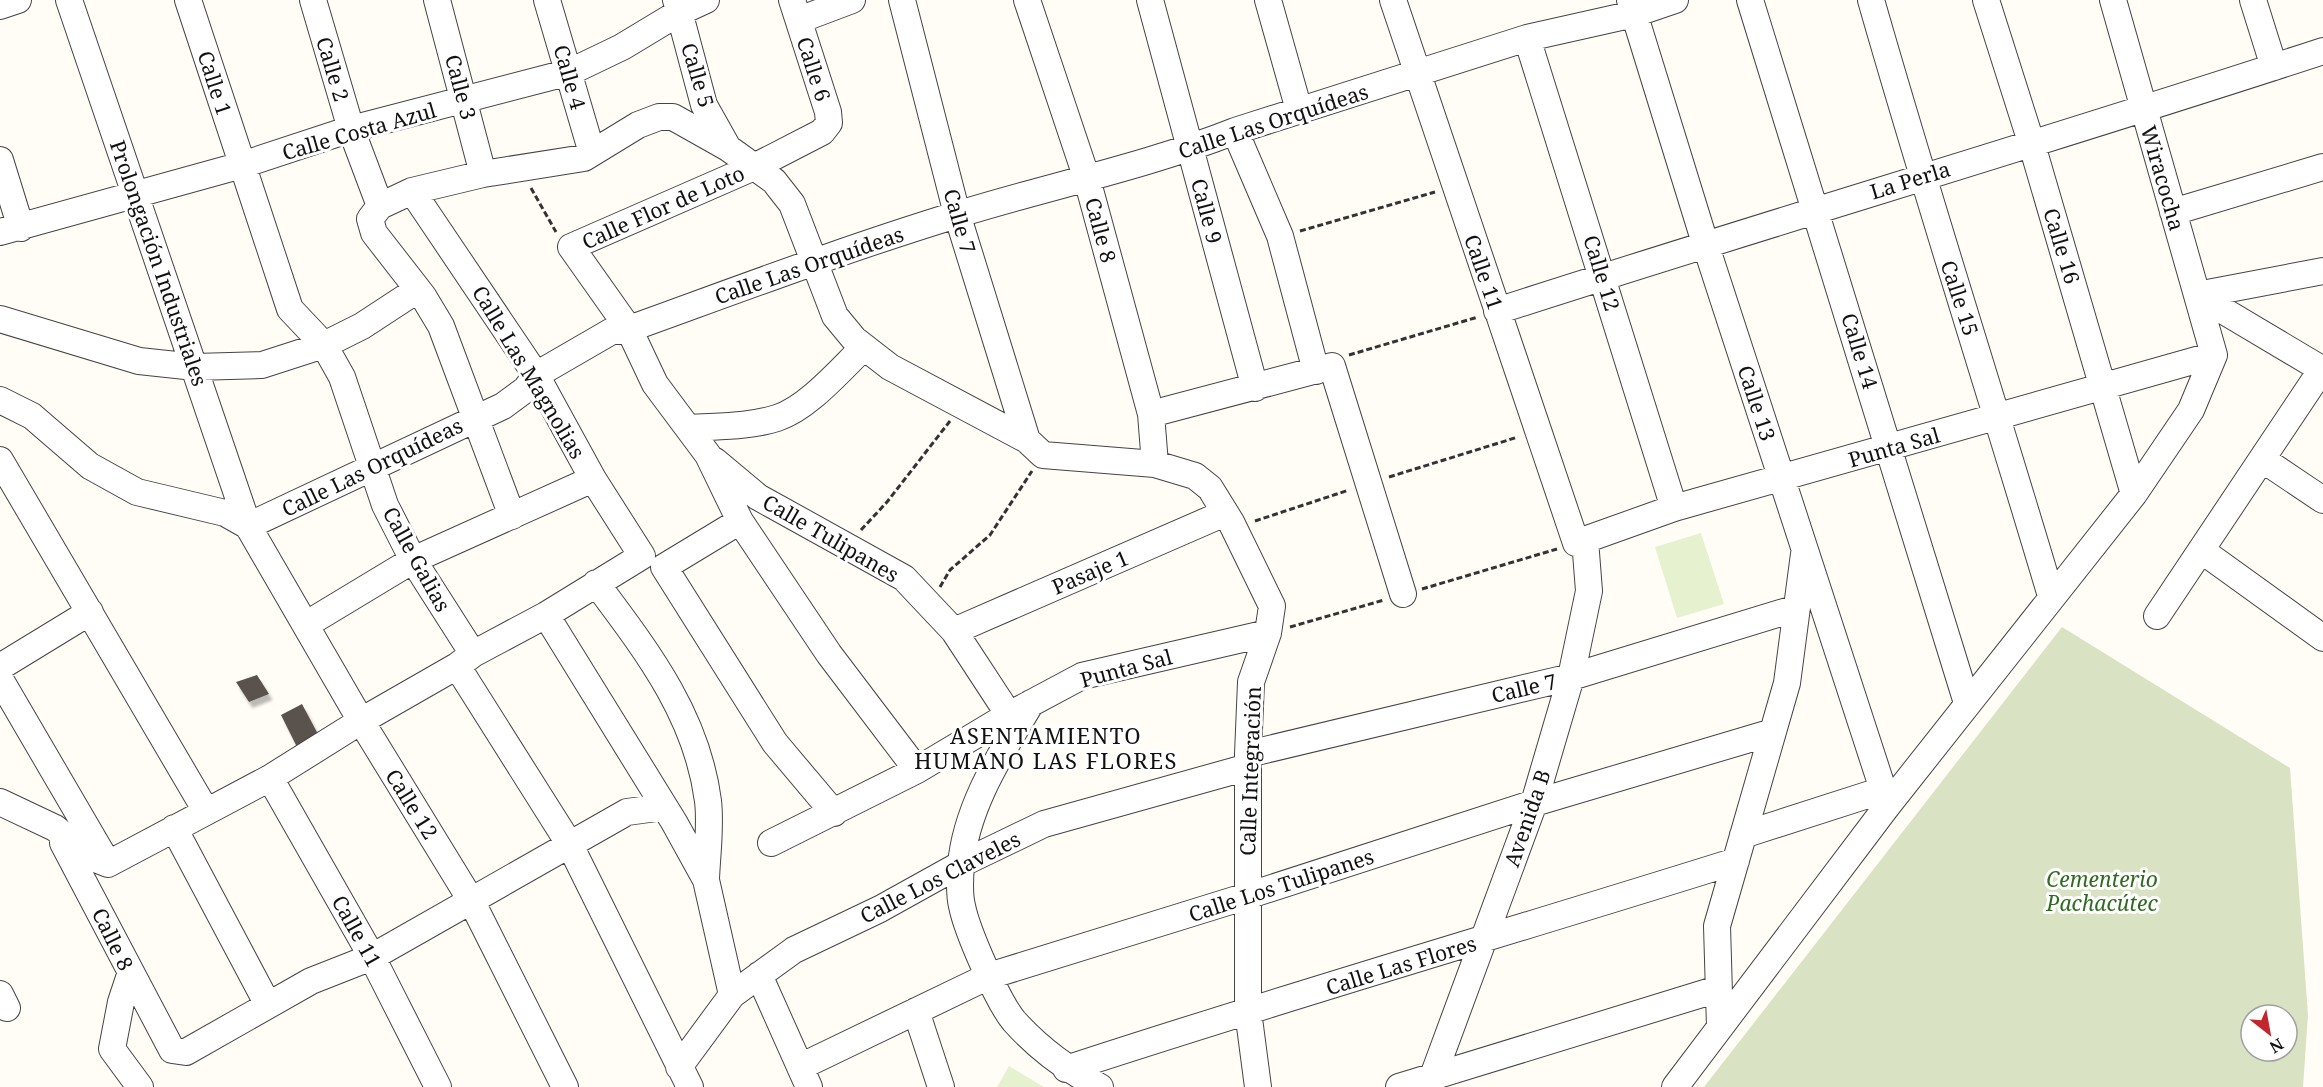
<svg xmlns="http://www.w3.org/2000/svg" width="2323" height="1087" font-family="'Noto Serif',serif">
<defs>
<filter id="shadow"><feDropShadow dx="3.5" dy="6" stdDeviation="1.5" flood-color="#0004"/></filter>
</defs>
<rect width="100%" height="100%" fill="#fffdf5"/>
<path fill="#d9e3c4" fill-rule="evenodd" d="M 2062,627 L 2290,768 L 2308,1015 L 2303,1087 L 1704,1087 ZM 2251,1015 L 2287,1015 L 2287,1051 L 2251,1051 Z"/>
<path fill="#e6f2cf" d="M 1701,533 L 1724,604 L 1677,618 L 1655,547 Z
M 1009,1066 L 1044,1087 L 997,1087 Z"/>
<path fill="#5a524d" filter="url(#shadow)" d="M 257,675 L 269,694 L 249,702 L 236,682 Z
M 302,704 L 319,736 L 297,747 L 281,715 Z"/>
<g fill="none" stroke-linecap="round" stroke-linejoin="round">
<g stroke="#444" stroke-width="28">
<path id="minor" d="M 69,0 L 248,526 L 361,721 L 472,902 L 565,1087
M 188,0 L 290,309 L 324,345 L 342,377 L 385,505 L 413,560 L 473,654
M 313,0 L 351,129 L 380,206
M 437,0 L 483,174
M 547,0 L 592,153
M 676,0 L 704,105 L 727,146
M 792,0 L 828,112 L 829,123 L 822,132 L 754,167 L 571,247 L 629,329 L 655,384 L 708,455 L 740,521 L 829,654 L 917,770
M 902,0 L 957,214 L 1027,440
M 1027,0 L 1087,179 L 1151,414 L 1155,464
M 1150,0 L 1255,388
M 1268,0 L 1299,110
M 1393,0 L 1576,543 L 1674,508 L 2214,355
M 1630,0 L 1705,243 L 1888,805
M 1750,0 L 1967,703
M 1871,0 C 1928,200 1992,397 2051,596
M 1986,0 L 2032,145 L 2134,494
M 2113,0 L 2214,355
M 2253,0 L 2274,67
M 0,6 L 18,0
M 799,20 L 852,0
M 1527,38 L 1674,508
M 1235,131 L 1280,236 L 1316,371
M 0,160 L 21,228
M 2173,212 L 2323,167
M 0,232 L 242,165 L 351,129 L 570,72 L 622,47 L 680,12 L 706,0
M 2197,295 L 2323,370
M 2197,295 L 2323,271
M 1497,311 C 1772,222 2049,141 2323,51
M 0,319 L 139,361 L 195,367 L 262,365 L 324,345 L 362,326 L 417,290
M 0,400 L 32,416 L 90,466 L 137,492 L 225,513 L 248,526
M 1151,414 L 1332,366 L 1403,594
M 689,428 C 718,426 749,427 777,418 C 808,408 841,369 864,347
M 2262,459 L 2323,500
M 0,460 L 206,811
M 715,461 L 758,497 L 904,578 L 954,631 L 1009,715
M 512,516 L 441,326 L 423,296 L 374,233 L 370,219 L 380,206 L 412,191 L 483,174 L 584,158 L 638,125 L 659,117 L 673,117 L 728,148 L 774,181 L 792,204 L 835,316 L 854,339 L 890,367 L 1027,440 L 1043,455 L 1155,464 L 1195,476 L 1210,488 L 1231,522 L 1272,606 L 1268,633 L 1251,682 L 1248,754 L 1248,1011 L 1258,1087
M 740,521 L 664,567 L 775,743 L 834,813
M 248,526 L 503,406 L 526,389 L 536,375 L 612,331 L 629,329 C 737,290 845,249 956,215 C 1049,186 1144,167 1235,131 L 1527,38 L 1634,14 L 1675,0
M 2201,550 L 2323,638
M 596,583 C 646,650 697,715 708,801 C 711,826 707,854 706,879
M 546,615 L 674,822 L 706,880 L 732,995
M 2157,616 L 2322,369
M 307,624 L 413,560 L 593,479
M 954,631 L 1225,513
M 457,666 L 570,845 L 690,1087
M 0,667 L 90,612
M 0,679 L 108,864
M 1031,703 C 1002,752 966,806 961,865 C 960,877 959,894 962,906 C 967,931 998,1002 1014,1021 C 1039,1049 1068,1070 1100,1087
M 1248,754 L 1571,677 L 1797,608
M 270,778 L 372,957 L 438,1087
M 0,802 L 55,828 L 90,857 L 108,864 L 270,778 L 361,721 L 457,666 L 473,654 L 546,615 L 642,556 L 593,479 L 536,375 L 412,191
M 174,828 L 268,1005
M 1743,835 L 1883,790
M 63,843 L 172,1050 L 186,1052 L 311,981 L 372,957 L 627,812 L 664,807
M 771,843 L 917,770 L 1009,715 L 1082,676 L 1268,633
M 130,975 L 121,1002 L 112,1049 L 140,1087
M 759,975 L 809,1087
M 0,994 L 7,1008
M 916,1011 L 941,1087
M 1720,1027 L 1717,926 L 1787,683 L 1804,554
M 679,1067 L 732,995 L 794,950 L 880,909 L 961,864 L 1044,824 L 1248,767
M 800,1067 L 989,976 L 1247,896 L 1534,803 L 1773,732
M 1066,1069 C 1288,996 1513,931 1736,861
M 1399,1087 L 1718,989
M 1429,1087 L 1534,803 L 1571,677 L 1589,591 L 1585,540
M 1675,1087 L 1888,805 L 2134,494 L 2191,410 L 2214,355"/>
</g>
<path stroke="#333" stroke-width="3" stroke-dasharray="6 3" stroke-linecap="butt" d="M 531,188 L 556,232
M 1300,231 L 1435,192
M 1349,355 L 1478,317
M 1389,477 L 1518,437
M 1255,521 L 1349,490
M 861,530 L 887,502 L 950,421
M 940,587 L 950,570 L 990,535 L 1032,471
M 1422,589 L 1557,549
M 1290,627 L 1384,600"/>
<use href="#minor" stroke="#fff" stroke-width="26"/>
</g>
<g text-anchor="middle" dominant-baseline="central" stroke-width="6" stroke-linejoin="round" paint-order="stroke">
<g font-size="21" fill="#111" stroke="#fff">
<text transform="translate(333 69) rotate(73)">Calle 2</text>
<text transform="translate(814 69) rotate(72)">Calle 6</text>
<text transform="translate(698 75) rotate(73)">Calle 5</text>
<text transform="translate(570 77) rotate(74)">Calle 4</text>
<text transform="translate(215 83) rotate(72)">Calle 1</text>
<text transform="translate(461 87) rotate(75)">Calle 3</text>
<text transform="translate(1273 121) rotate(-18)">Calle Las Orquídeas</text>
<text transform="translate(359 131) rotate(-16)">Calle Costa Azul</text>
<text transform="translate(2163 178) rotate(74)">Wiracocha</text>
<text transform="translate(1910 180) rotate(-17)">La Perla</text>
<text transform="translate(663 207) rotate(-24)">Calle Flor de Loto</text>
<text transform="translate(1207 211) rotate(75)">Calle 9</text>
<text transform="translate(960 221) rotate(74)">Calle 7</text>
<text transform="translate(1101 230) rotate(75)">Calle 8</text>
<text transform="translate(2062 246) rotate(73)">Calle 16</text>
<text transform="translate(159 263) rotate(71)">Prolongación Industriales</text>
<text transform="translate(809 265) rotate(-19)">Calle Las Orquídeas</text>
<text transform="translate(1484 272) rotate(71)">Calle 11</text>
<text transform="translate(1602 273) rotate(73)">Calle 12</text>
<text transform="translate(1960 298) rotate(72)">Calle 15</text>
<text transform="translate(1860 351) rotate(73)">Calle 14</text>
<text transform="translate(529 372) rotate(59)">Calle Las Magnolias</text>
<text transform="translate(1757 403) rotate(72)">Calle 13</text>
<text transform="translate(1894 447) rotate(-16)">Punta Sal</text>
<text transform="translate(372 467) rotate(-26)">Calle Las Orquídeas</text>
<text transform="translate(831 538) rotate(30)">Calle Tulipanes</text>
<text transform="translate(417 559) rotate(61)">Calle Galias</text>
<text transform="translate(1090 572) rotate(-23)">Pasaje 1</text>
<text transform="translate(1126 668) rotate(-15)">Punta Sal</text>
<text transform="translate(1524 688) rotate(-13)">Calle 7</text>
<text transform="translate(1250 771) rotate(-88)">Calle Integración</text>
<text transform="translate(412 804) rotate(58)">Calle 12</text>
<text transform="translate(1527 818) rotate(-71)">Avenida B</text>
<text transform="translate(940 877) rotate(-27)">Calle Los Claveles</text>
<text transform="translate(1281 885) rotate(-18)">Calle Los Tulipanes</text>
<text transform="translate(357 931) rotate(61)">Calle 11</text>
<text transform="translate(113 939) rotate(64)">Calle 8</text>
<text transform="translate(1401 965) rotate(-17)">Calle Las Flores</text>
</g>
<g font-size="21" font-style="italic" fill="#2f6b1f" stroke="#fff">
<text x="2102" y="879">Cementerio<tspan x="2102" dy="24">Pachacútec</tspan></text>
</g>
<g font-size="22" letter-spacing="1.5" fill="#111" stroke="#fff">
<text x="1046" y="735">ASENTAMIENTO<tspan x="1046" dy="25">HUMANO LAS FLORES</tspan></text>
</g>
</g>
<g transform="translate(2269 1033) rotate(149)"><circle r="28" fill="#ffffff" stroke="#a0a0a0" stroke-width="1.5"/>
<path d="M0-4.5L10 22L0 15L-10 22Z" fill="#c4262e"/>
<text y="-9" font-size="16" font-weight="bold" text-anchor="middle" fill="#111111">N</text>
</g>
</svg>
